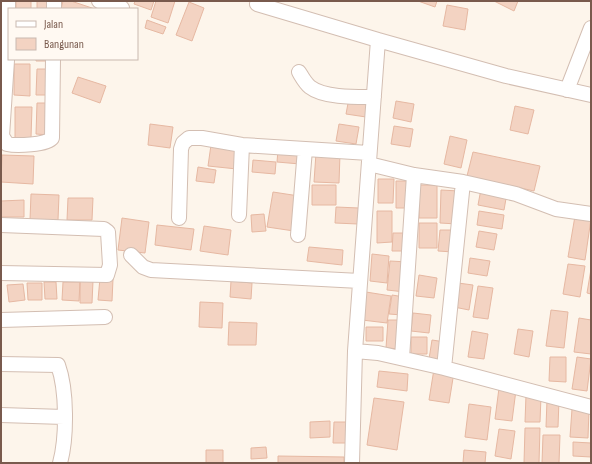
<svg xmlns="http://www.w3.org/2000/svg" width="592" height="464" font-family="'Sofia Sans Condensed',sans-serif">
<rect width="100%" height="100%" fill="#fdf5eb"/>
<path fill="#f3d3c2" stroke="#e6b8a2" d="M 16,1 L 31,1 L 31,9 L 16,9 Z
M 37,1 L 50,1 L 49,9 L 37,9 Z
M 63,1 L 71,1 L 95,9 L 61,9 Z
M 135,1 L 154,1 L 151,10 L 134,4 Z
M 156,1 L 175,1 L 168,23 L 151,17 Z
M 418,1 L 437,1 L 435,7 Z
M 494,1 L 518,1 L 514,11 Z
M 189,2 L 204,8 L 192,41 L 176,35 Z
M 447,5 L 468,9 L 465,30 L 443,26 Z
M 147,20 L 166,27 L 163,34 L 145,28 Z
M 36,59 L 51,59 L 51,61 L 36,61 Z
M 14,64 L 30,64 L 30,96 L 14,95 Z
M 37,69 L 49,69 L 48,95 L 36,95 Z
M 78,77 L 106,86 L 100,103 L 72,93 Z
M 349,98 L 369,101 L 366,117 L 346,114 Z
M 396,101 L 414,104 L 411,122 L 393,118 Z
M 37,103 L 50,103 L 49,135 L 36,134 Z
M 515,106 L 534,110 L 528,134 L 510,130 Z
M 15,107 L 32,107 L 31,138 L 15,138 Z
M 150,124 L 173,127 L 170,148 L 148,145 Z
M 339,124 L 359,127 L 356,144 L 336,141 Z
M 394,126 L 413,129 L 410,147 L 391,144 Z
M 450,136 L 467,140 L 461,168 L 444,164 Z
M 211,145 L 240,148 L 237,169 L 208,166 Z
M 278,150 L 301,151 L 300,164 L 277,162 Z
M 473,152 L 540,166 L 534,191 L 467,176 Z
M 316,153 L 340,154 L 339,183 L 314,182 Z
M 2,155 L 34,156 L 33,184 L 1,182 Z
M 253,160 L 276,162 L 275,174 L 252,172 Z
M 198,167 L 216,170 L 214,183 L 196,181 Z
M 378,179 L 394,179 L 393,203 L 378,203 Z
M 396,181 L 410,181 L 410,208 L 396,208 Z
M 312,185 L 336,185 L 336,205 L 312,205 Z
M 419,185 L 437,185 L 437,218 L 419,218 Z
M 481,189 L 507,193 L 504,210 L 478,205 Z
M 441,190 L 459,191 L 457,224 L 440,223 Z
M 273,192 L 299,196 L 294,231 L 267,227 Z
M 31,194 L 59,195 L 58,220 L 30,220 Z
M 68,198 L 93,198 L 92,220 L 67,220 Z
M 24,200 L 24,217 L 1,217 L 1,201 Z
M 336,207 L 359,208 L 358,224 L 335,223 Z
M 377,211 L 392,211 L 392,242 L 377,243 Z
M 479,211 L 504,215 L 502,229 L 477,225 Z
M 264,214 L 266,231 L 252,232 L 251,215 Z
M 575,216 L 591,219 L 585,260 L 568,257 Z
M 122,218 L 149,222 L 145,253 L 118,250 Z
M 419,223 L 437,223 L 437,248 L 419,248 Z
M 157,225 L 194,229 L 191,250 L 155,245 Z
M 204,226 L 231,230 L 228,255 L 200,251 Z
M 440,230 L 455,230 L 453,252 L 438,251 Z
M 479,231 L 497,234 L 494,250 L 476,247 Z
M 393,233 L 408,233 L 408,251 L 392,251 Z
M 309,247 L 343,250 L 342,265 L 307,261 Z
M 372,254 L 389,256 L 387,283 L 370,281 Z
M 470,258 L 490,261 L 487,276 L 468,273 Z
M 390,261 L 408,262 L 405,292 L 387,290 Z
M 568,264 L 585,266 L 580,297 L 563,294 Z
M 591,269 L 591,294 L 587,293 Z
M 419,275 L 437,278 L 434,298 L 416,296 Z
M 100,278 L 113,279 L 112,301 L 98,300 Z
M 80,281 L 93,281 L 92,303 L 80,303 Z
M 231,281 L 252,283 L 251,299 L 230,297 Z
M 44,282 L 56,282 L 57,299 L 45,299 Z
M 63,282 L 80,282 L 79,301 L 62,300 Z
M 27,283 L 42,283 L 42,300 L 28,300 Z
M 458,283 L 473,285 L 469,310 L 454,307 Z
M 23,284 L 25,300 L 9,302 L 7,285 Z
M 478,286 L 493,288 L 488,319 L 473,317 Z
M 366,292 L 391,296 L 387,323 L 362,320 Z
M 392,295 L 404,297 L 402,315 L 389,314 Z
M 200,302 L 223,303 L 222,328 L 199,327 Z
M 551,310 L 568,312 L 564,348 L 546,346 Z
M 413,313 L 431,315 L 429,333 L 411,331 Z
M 579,318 L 591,320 L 591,354 L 574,352 Z
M 388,320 L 403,320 L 401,349 L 386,348 Z
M 229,322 L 257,323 L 256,345 L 228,345 Z
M 366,327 L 383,327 L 383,341 L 366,341 Z
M 518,329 L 533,331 L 529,357 L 514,354 Z
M 472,331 L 488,334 L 484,359 L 468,357 Z
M 411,337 L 427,337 L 427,354 L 411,354 Z
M 432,340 L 445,342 L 442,360 L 429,359 Z
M 550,357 L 566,357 L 566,382 L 549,381 Z
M 577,357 L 591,359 L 587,391 L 572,389 Z
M 434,369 L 454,372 L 449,403 L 429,400 Z
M 379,371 L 408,374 L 407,391 L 377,387 Z
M 499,388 L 516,390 L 512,421 L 495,419 Z
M 526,395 L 541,396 L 540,422 L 525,422 Z
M 374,398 L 404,402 L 397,450 L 367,445 Z
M 547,400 L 559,400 L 558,427 L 546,427 Z
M 469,404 L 491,407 L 487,440 L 465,437 Z
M 572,409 L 589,410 L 588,438 L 570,437 Z
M 330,421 L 330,437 L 310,438 L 310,422 Z
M 334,422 L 350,422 L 349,443 L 333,443 Z
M 525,428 L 540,428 L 539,463 L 524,463 Z
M 499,429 L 515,431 L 511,459 L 495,456 Z
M 543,435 L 560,435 L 559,463 L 542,463 Z
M 573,442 L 591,443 L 591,457 L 573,456 Z
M 266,447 L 267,458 L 251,459 L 251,448 Z
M 206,450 L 223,450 L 223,463 L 206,463 Z
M 464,450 L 486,452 L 485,463 L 463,463 Z
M 278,456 L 344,457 L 344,463 L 278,463 Z"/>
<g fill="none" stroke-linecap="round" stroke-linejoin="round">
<g stroke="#d3beb2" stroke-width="16">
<path id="street" d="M 8,1 L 8,45 L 2,136 L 7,144 C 16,146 47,145 52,138 L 53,59
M 99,1 L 122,8
M 257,4 L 378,40
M 54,9 L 54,1
M 299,72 C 302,77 305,83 310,87 C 324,98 357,97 374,97
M 567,90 L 591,28
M 369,164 L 414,175 L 463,182 L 516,194 L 556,209 L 591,214
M 239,215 L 242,145
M 179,218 L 181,149 L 183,143 L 189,138 L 202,138 L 242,145 L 369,153
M 1,225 L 104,229 L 108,232 L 110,265 L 107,275 L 1,273
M 298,235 L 305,149
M 131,255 L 143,267 L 151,270 L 360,281
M 1,320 L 105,317
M 355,351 L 378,353 L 444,368 L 591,407
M 402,358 L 414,175
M 1,364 L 58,365 C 67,390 67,437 60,463
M 444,368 L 463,182
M 1,415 L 64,417
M 352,463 L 355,351 L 378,40 L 506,76 L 591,95"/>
</g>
<use href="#street" stroke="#fff" stroke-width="14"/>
</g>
<rect width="592" height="464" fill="none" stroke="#795a4d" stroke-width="4"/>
<rect x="8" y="8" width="130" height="52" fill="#fff9f2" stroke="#c9b9b0"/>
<rect x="16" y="21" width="20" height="6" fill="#ffffff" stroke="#c9b9b0"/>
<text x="44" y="28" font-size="12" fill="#795a4d">Jalan</text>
<rect x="16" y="38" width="20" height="12" fill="#f3d3c2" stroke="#c9b9b0"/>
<text x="44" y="48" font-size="12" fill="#795a4d">Bangunan</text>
</svg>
